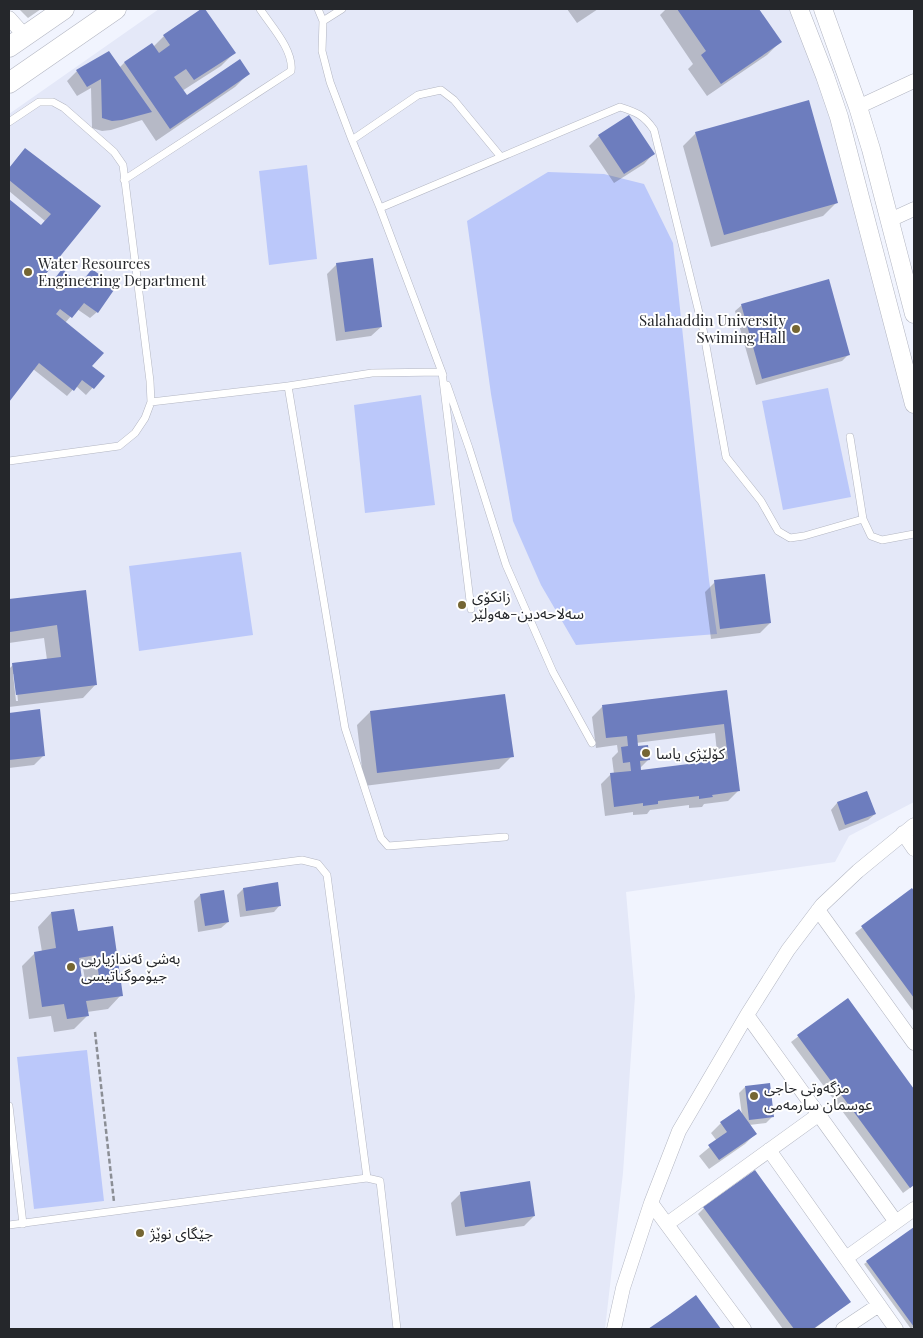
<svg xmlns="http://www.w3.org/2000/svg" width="923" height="1338" font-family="'Playfair Display','Noto Sans Arabic',serif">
<rect width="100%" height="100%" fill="#f1f4fe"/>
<path fill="#e4e8f8" d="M 159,9 L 799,9 L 914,408 L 914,802 L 849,836 L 835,862 L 626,892 L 635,996 L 623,1173 L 605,1329 L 9,1329 L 9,114 Z"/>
<path fill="#bbc8fa" d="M 307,165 L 317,259 L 269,265 L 259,171 Z
M 548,172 L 604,174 L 644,184 L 673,243 L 709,580 L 717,634 L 576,645 L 541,585 L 513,521 L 491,394 L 467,221 Z
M 828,388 L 851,497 L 783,510 L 762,401 Z
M 421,395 L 435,505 L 365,513 L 354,405 Z
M 241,552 L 253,635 L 139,651 L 129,566 Z
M 87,1050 L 104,1201 L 34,1209 L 17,1057 Z"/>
<path fill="#0003" fill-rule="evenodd" d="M 19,9 L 41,9 L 28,18 Z
M 203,9 L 234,53 L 221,66 L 182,91 L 186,97 L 248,74 L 235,87 L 156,141 L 142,120 L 111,130 L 102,131 L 92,128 L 91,88 L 77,96 L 67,81 L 77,71 L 119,68 L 124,63 L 153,47 L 164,36 Z
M 567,9 L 598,9 L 577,23 Z
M 666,9 L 757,9 L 780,42 L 767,55 L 707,96 L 688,69 L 693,64 L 660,15 Z
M 696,133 L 836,203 L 823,216 L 711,247 L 683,146 Z
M 599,136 L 653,154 L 644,164 L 614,183 L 589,146 Z
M 19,156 L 99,206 L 43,276 L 52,283 L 56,277 L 97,312 L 90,318 L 77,309 L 65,323 L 91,366 L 103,376 L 86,395 L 76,386 L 67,396 L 33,369 L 9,400 L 9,200 L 41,226 L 45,221 L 9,191 L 9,169 Z
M 337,264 L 381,327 L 371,336 L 336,341 L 327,274 Z
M 742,305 L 849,354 L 842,361 L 756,385 L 735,311 Z
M 715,582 L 770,623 L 760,633 L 711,639 L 705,592 Z
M 85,591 L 96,684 L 83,698 L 9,707 L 9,669 L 13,665 L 47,660 L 44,638 L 9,643 L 9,601 ZM 13,674 L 15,674 L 18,701 L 16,701 Z
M 726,691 L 738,791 L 728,801 L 704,804 L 702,807 L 689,808 L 689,805 L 650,810 L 647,814 L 633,815 L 633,812 L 605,816 L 601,784 L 611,774 L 614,774 L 612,758 L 618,752 L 617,745 L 596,748 L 592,717 L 602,707 ZM 715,733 L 718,762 L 640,771 L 640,768 L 649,759 L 637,747 L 636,743 Z
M 38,710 L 44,755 L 34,765 L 9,768 L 9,714 Z
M 370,712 L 512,756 L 499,769 L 364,786 L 357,725 Z
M 867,792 L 875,814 L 868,820 L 839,831 L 831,810 L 837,803 Z
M 243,889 L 280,905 L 274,912 L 240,917 L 237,895 Z
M 912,890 L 914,893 L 914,1012 L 855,933 Z
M 200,895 L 228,922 L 221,928 L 198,932 L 194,901 Z
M 51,913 L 77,932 L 112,927 L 121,995 L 108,1009 L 87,1012 L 87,1016 L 74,1029 L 54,1032 L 51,1016 L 29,1019 L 22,966 L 35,953 L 42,952 L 38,927 ZM 83,968 L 85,980 L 81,981 L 79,969 Z
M 847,999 L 914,1091 L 914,1185 L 903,1193 L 791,1042 Z
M 745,1087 L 772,1117 L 766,1123 L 749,1125 L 755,1134 L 745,1144 L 709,1169 L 699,1156 L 717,1141 L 711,1133 L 721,1123 L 742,1115 L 739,1093 Z
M 461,1193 L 534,1216 L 524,1226 L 456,1236 L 451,1203 Z
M 704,1208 L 849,1302 L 814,1329 L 783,1329 L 698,1214 Z
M 914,1228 L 914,1326 L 911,1329 L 864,1264 Z
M 696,1297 L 720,1329 L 651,1329 Z"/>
<path fill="#6d7dbe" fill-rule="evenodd" d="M 201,9 L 205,9 L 236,53 L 194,80 L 186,69 L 174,77 L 187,95 L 240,59 L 250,74 L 170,129 L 124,62 L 152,43 L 159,53 L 170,45 L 163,35 Z
M 677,9 L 759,9 L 782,42 L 721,84 L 701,55 L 706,51 Z
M 109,51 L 152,112 L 122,120 L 112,121 L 102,118 L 101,79 L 87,87 L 76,70 Z
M 809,100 L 838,203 L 724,235 L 695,132 Z
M 629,115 L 655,154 L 624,174 L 598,135 Z
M 25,148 L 101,206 L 45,275 L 52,282 L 62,269 L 80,284 L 92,269 L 116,287 L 98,313 L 84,303 L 72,318 L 60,309 L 56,314 L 104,353 L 92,366 L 105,376 L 94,389 L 82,380 L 74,391 L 39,363 L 9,402 L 9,199 L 41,225 L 51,214 L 9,180 L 9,168 Z
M 373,258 L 382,327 L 345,332 L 336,263 Z
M 829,279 L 850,355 L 762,379 L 741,304 Z
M 765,574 L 771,623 L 720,629 L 714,580 Z
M 86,590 L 97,685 L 16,695 L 12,663 L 61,657 L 57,625 L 10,632 L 9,599 Z
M 727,690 L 740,791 L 712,795 L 713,797 L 699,799 L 699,796 L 658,801 L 658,804 L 643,806 L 643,803 L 614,807 L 610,773 L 631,771 L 630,762 L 623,763 L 621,747 L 628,746 L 627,736 L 606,738 L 602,705 ZM 724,724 L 728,759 L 641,770 L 640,761 L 650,760 L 648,745 L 638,746 L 637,735 Z
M 505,694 L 514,757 L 377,773 L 370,711 Z
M 40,709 L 45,756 L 9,760 L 9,713 Z
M 867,791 L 876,814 L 845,825 L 837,802 Z
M 278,882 L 281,906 L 246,911 L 243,888 Z
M 912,888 L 914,891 L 914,998 L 861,926 Z
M 224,890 L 229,922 L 205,926 L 200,894 Z
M 74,909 L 78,931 L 113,926 L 123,996 L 86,1001 L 89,1016 L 67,1019 L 64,1004 L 42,1007 L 34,952 L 56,948 L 51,912 ZM 96,955 L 99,977 L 82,979 L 79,958 Z
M 848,998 L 914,1089 L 914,1185 L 910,1188 L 797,1035 Z
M 770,1083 L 774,1117 L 749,1120 L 745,1086 Z
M 739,1109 L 757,1134 L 719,1160 L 708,1145 L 727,1132 L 720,1122 Z
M 755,1170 L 851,1302 L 813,1329 L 794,1329 L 703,1207 Z
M 530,1181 L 535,1216 L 465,1227 L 460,1192 Z
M 914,1227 L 914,1327 L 866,1261 Z
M 696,1295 L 721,1329 L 648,1329 L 670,1314 Z"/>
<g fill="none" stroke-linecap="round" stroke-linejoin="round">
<g stroke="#b3b6c2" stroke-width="8">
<path id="service" d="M 318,9 L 323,21 L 322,51 L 330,82 L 352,140 L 380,208 L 443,375
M 323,21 L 342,9
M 9,122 L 39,102 L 53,102 L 64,108 L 114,152 L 123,165 L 150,381 L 151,402 L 145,418 L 135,433 L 119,446 L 9,461
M 352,140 L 418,95 L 441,90 L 454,100 L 501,157
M 124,180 L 291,71 C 294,50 271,26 260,9
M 380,208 L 620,107 C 636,112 644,115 654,130 L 703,329 L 726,457 L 761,501 L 778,531 L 790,538 L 804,536 L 863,519
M 447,385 L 469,448 L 506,565 L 553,672 L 592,743
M 151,402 L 288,386
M 850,437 L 863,519 L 871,536 L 882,540 L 914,534
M 471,609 L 442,372 L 372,373 L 288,386 L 345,728 L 381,838 L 388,846 L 505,837
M 9,898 L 302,860 L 318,864 L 327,875 L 367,1178
M 9,1106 L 23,1224
M 9,1225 L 367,1178 L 380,1181 L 397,1329"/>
</g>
<g stroke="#b3b6c2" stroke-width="15">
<path id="minor" d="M 9,18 L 25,36
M 858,107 L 914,81
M 890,220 L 914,209
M 903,833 L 914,849
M 818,910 L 914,1043
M 747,1015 L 896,1222
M 769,1150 L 896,1329
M 651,1203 L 744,1329
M 667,1224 L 818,1115
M 846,1258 L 914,1209
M 614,1329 L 623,1288 L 651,1203 L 679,1131 L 747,1015 L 788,950 L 822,905 L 858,871 L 914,825
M 843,1329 L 879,1305"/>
</g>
<g stroke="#b3b6c2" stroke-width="19">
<path id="tertiary" d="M 799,9 L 825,76 L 839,117 L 914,404
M 823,9 L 858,107 L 871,149 L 914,314"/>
</g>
<g stroke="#b3b6c2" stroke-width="21">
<path id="secondary" d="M 9,47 L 64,9
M 9,83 L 116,9"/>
</g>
<path stroke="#8b8e95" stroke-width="2.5" stroke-dasharray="5 2.5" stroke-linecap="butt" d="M 95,1032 L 114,1202"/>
<use href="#service" stroke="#fff" stroke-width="7"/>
<use href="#minor" stroke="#fff" stroke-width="14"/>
<use href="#tertiary" stroke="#fff" stroke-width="18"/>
<use href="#secondary" stroke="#fff" stroke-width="20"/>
</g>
<g fill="#756633" stroke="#fff" stroke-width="2">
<circle cx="28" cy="272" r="5"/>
<circle cx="796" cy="329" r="5"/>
<circle cx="462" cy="605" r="5"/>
<circle cx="646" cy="753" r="5"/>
<circle cx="71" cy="967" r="5"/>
<circle cx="754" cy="1096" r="5"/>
<circle cx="140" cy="1233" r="5"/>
</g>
<g text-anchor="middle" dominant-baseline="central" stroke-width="4" stroke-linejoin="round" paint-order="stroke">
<g font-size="15" fill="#25272b" stroke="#fff" text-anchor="start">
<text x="38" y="263">Water Resources<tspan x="38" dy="17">Engineering Department</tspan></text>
<text x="786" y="320" text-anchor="end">Salahaddin University<tspan x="786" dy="17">Swiming Hall</tspan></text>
<text x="472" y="596">زانکۆی<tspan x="472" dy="17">سەلاحەدین-هەولێر</tspan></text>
<text x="656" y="753">کۆلێژی یاسا</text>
<text x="81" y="958">بەشی ئەندازیاریی<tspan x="81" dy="17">جیۆموگناتیسی</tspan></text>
<text x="764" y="1087">مزگەوتی حاجی<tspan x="764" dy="17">عوسمان سارمەمی</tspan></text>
<text x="150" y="1233">جێگای نوێژ</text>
</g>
</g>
<rect width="923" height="1338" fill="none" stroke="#25272b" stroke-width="20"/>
</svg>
